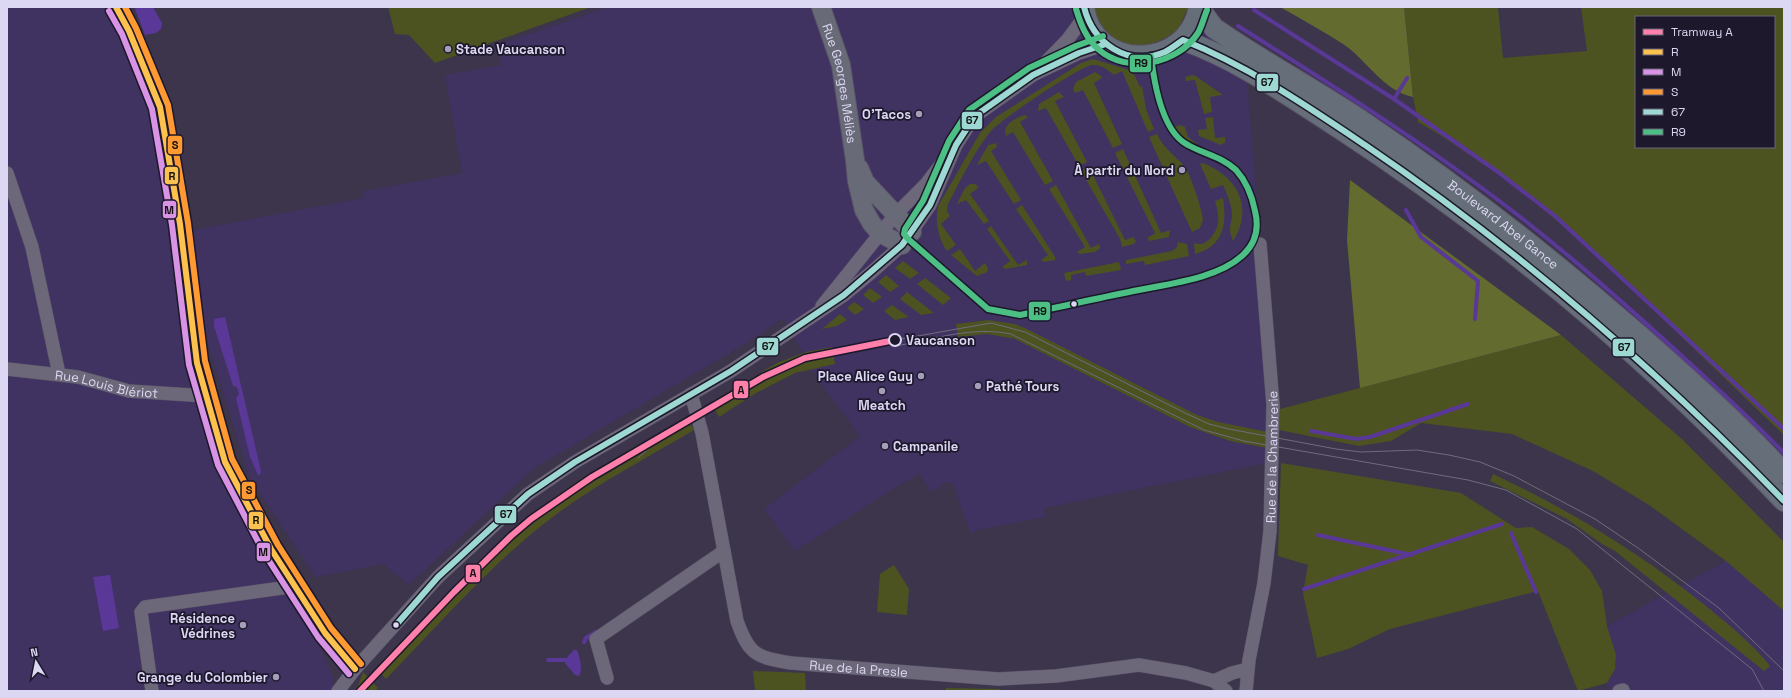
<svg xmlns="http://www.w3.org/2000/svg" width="1791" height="698" font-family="'Space Grotesk',sans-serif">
<rect width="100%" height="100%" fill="#3c354c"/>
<path fill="#403261" d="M 7,7 L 109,7 L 152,119 L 181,308 L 215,469 L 305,616 L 334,679 L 332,691 L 7,691 Z
M 608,7 L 1162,7 L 1245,59 L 1261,254 L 1272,462 L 1044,508 L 1045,517 L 977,530 L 971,534 L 953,484 L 947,482 L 931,492 L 919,473 L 795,551 L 764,509 L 860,436 L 821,384 L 783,318 L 748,342 L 533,469 L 409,585 L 383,564 L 315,577 L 249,476 L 203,327 L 193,230 L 364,198 L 364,191 L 462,173 L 445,75 L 501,65 L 498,45 Z
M 1774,531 L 1784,542 L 1784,691 L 1610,691 L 1607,683 L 1615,669 L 1616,655 L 1607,626 L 1726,561 Z"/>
<path fill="#4d5221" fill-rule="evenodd" d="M 388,7 L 591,7 L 435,63 L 409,35 L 395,34 Z
M 1094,7 L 1187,7 L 1187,10 C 1184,16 1181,27 1175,31 C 1151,52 1116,50 1098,22 C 1096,18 1095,12 1094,7 Z
M 1404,7 L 1498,7 L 1503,58 L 1587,51 L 1581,7 L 1784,7 L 1784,435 L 1585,244 L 1514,185 L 1442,136 L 1418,122 L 1413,97 ZM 1636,17 L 1774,17 L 1774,147 L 1636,147 Z
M 1093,59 L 1129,70 L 1135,76 L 1140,87 L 1142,86 L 1146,109 L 1154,129 L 1148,132 L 1122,71 L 1114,75 C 1108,70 1101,64 1092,65 C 1079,67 1000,120 991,131 C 973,153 961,180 948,204 L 947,211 L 950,216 L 941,224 L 956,245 L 947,251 C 938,238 935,223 938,206 L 980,133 L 996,117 L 1081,63 Z
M 1095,72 L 1101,76 L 1102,78 L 1094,83 L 1122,144 L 1113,148 L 1083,90 L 1075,93 L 1073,89 L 1076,82 Z
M 1194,75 L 1223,95 L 1210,97 L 1212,112 L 1204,114 L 1195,80 L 1186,81 L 1185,77 Z
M 1059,92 L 1064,97 L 1055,101 L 1087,162 L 1079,166 L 1046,108 L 1038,111 L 1039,104 Z
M 1025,115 L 1028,117 L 1020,122 L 1053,181 L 1045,185 L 1013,132 L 1006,136 C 1001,126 1016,117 1025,115 Z
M 1213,117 L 1215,138 L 1225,137 L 1225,142 L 1221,145 L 1199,136 L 1198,130 L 1207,129 L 1205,118 Z
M 1180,125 L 1185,127 L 1188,137 L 1197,144 L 1196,148 L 1189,145 L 1172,128 Z
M 1157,134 C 1163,148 1175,155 1185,167 C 1190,174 1203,211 1203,220 L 1200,228 L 1192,232 L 1149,137 Z
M 996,143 L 997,147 L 991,151 L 1021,200 L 1014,204 L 986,161 L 977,165 L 988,145 Z
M 1123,149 L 1161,233 L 1170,230 L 1169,237 L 1150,241 L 1147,238 L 1155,233 L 1115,153 Z
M 1203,163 C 1238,177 1254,208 1233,241 C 1227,227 1232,226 1232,213 C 1231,203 1227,194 1223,185 L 1211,189 L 1200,164 Z
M 1089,167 L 1125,240 L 1133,237 L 1136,241 L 1134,244 L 1122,247 L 1120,239 L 1081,171 Z
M 970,184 L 976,184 L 978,188 L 970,194 L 989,221 L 984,224 L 966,200 L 957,204 L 965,188 Z
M 1056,185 L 1091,248 L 1099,244 L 1100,248 L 1095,252 L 1080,254 L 1077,252 L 1085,247 L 1049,189 Z
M 1223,198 C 1227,224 1224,246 1195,254 L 1194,243 C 1206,248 1216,234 1218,223 C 1219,216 1217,208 1215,201 Z
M 1022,205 L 1055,257 L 1055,260 L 1044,262 L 1041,260 L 1048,255 L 1016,209 Z
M 991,226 L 1018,265 L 1027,260 L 1027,265 L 1006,269 L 1002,267 L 1010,261 L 987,229 Z
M 1178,242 L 1187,244 L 1189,256 L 1145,265 L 1144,261 L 1126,264 L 1126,260 L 1172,251 L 1177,247 Z
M 960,249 L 975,271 L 985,263 L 988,268 L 987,272 L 977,276 L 951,255 Z
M 903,261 L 919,273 L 910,279 L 895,268 Z
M 1119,262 L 1121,270 L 1086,276 L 1085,272 L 1071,275 L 1071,280 L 1066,281 L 1064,273 Z
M 886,275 L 899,286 L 890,292 L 878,282 Z
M 925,278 L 951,298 L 943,305 L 917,284 Z
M 870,288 L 882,297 L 873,303 L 863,295 Z
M 907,292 L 934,313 L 921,315 L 900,299 Z
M 854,302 L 864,309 L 855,315 L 847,308 Z
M 892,305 L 909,317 L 895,320 L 884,311 Z
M 840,314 L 847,320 L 837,326 L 822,329 Z
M 988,320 L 1015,324 L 1027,329 L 1197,415 L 1218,422 L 1268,432 L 1267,448 L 1230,441 L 1190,427 L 1015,339 L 987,334 L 958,337 L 956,324 Z
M 1561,335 L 1682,439 L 1784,542 L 1784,611 L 1726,561 L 1649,505 L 1593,471 L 1512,434 L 1421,423 L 1391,441 L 1359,446 L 1279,430 L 1280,409 Z
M 832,347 L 835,364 L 795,373 L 756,393 L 719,417 L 711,402 L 777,363 L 806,352 Z
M 687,417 L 694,430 C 640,462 583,491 535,531 C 481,575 435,629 386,679 L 377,669 C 424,618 470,566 523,522 C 572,480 631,449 687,417 Z
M 1281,463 L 1461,493 L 1516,528 L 1532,527 L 1569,549 L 1590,570 L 1602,591 L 1607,626 L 1616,655 L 1615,669 L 1607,683 L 1578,691 L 1538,591 L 1390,629 L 1348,649 L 1317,658 L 1303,593 L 1308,565 L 1278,556 Z
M 1493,474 C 1570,510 1640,553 1706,606 C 1728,624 1752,643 1770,666 L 1764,671 L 1615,551 L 1602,544 L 1567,519 L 1490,481 Z
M 894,565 L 909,589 L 907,615 L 877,612 L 880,574 Z
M 753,671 L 805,673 L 806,691 L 755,691 Z
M 363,672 L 378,688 L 375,691 L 356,691 Z
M 946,688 L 1000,689 L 1001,691 L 946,691 Z"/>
<path fill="#646b2f" d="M 1280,7 L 1404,7 L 1413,97 C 1382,90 1368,61 1343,44 C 1323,31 1301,19 1280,7 Z
M 1350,180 L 1561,335 L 1360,388 L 1347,240 Z"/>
<path fill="#5a3898" d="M 136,7 L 153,7 L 162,23 L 161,29 L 156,33 L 145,35 L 135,9 Z
M 225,317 L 261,471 L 260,475 L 258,475 L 250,457 L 236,398 L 239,394 L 237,387 L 233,386 L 214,326 L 214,319 Z
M 110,575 L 119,628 L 103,631 L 93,577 Z
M 574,650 L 577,650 C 580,658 583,669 579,676 L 575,675 L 565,663 L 568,656 Z"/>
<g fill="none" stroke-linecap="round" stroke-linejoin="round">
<path stroke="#5a3898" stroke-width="4" d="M 1254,10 L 1394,99 L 1498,172 L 1555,216 L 1784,429
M 1238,26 C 1316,75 1394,124 1468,178 C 1544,232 1614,294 1683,357 C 1717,388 1752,420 1784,453
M 1394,99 L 1407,78
M 1406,210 L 1421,237 L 1478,281 L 1475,319
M 1311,431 L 1356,439 L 1370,437 L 1468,404
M 1511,533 L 1536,592
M 1318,535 L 1412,555
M 1304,589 L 1502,524
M 584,642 L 586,638 L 596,632
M 548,660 L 566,660"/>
<g stroke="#595368" stroke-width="14">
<g id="street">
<path d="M 116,7 L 129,31 L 160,107 L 180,224 L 197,363 L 225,462 L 271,549 L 325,633 L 355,669"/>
<path d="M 1042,66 L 1068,39 L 1085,16"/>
<path d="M 7,173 L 32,247 L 59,374"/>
<path d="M 822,306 L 895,215 L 926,184 L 956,145 L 975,116 L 1033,75 L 1079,53 L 1106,44"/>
<path id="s1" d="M 7,369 L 78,377 L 129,391 L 206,396"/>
<path id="s2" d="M 691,394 L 702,433 L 737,621 C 749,655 756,657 791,663 L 998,679 L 1056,676 L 1139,665 L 1186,673 L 1214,681 L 1226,691"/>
<path d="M 607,678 L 596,639 L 724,551"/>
<path d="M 1214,681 L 1232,673 L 1248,669"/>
<path d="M 152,691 L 141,612 L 145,607 L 296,586"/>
<path d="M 338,691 L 355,669 L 438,577 L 528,494 L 575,462 L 731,371 L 844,295 L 873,271 L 902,245 L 930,205 L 956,145"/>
<path id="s3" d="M 1246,691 L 1249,660 L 1264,583 L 1270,531 L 1273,405 L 1260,244"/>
<path d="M 1619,691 L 1623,690"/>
</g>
</g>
<g stroke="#595368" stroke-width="20">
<g id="secondary">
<path id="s4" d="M 821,7 L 841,65 L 855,160 L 857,181 L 864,210 L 872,224 L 880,233 L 902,245"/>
<path d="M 859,168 L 865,182 L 912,232"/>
</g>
</g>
<g stroke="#595368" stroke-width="22">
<g id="primary">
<path d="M 1084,7 C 1092,72 1188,72 1199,7"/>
<path id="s5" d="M 1199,8 L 1214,28 C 1263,62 1316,90 1365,123 C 1461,188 1552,259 1639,335 C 1689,379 1739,424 1784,473"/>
<path d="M 1183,40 C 1239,60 1289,96 1339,128 C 1501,234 1651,360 1784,501"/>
</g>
</g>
<use href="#street" stroke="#6c6879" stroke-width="13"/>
<use href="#secondary" stroke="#686a78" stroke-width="18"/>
<use href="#primary" stroke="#666e7a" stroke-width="20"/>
<path stroke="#706c7c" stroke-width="1" d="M 895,340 L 991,323 L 1025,332 L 1185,413 L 1209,424 L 1229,429 L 1336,449 L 1361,452 L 1417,450 L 1449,455 L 1480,462 L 1514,476 L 1595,519 L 1638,548 L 1719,608 L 1784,671
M 896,346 C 934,339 973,326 1011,334 L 1204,430 L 1244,441 L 1468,480 L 1506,490 L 1577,529 L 1752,669 L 1764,691
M 638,458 L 667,433"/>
<g stroke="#1d182c" stroke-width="9">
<path id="bus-1" d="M 116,7 L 129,31 L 160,107 L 180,224 L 197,363 L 225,462 L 271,549 L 325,633 L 355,669"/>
</g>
<g stroke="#1d182c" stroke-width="9">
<path id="bus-2" d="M 109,11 L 122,34 L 152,109 L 172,225 L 189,365 L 218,465 L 264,553 L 318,637 L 349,674"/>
</g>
<g stroke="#1d182c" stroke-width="9">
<path id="bus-3" d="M 125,7 L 136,28 L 168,105 L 188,223 L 205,361 L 232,459 L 278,545 L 331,628 L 361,664"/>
</g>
<g stroke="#1d182c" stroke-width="9">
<path id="bus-4" d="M 1084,7 C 1093,43 1127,68 1165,52 C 1171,49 1177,44 1183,40 C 1248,66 1307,106 1365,145 C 1518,249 1656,369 1784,501
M 396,625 L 438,577 L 528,494 L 575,462 L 731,371 L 844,295 L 902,245 L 930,205 L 956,145 L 975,116 L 1033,75 L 1079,53 L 1106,44"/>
</g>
<g stroke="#1d182c" stroke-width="9">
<path id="bus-5" d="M 1076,9 C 1081,25 1086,38 1098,49 C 1127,75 1178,64 1198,33 C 1202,26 1204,17 1207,10
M 1103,36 L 1076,46 L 1029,68 L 969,110 L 949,141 L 923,201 L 905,229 L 904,234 L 907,238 L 988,309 L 1020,315 C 1056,308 1093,299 1129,292 C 1165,284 1216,280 1243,255 C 1256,243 1259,227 1255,211 C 1252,196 1246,181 1236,170 C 1222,157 1204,154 1188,145 C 1162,132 1154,82 1151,56"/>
</g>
<use href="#bus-1" stroke="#fdc14d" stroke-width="6"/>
<use href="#bus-2" stroke="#d993e4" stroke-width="6"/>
<use href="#bus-3" stroke="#ff9931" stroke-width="6"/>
<use href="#bus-4" stroke="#9ed8d2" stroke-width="6"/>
<use href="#bus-5" stroke="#4cbf85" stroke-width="6"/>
<g stroke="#1d182c" stroke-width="9">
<path id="tram-1" d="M 360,691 L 454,592 L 511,536 L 531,519 L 592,477 L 763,377 L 805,358 L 895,340"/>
</g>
<use href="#tram-1" stroke="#ff80aa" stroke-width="6"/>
</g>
<g fill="#a49eb8" stroke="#1d182c" stroke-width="1.5">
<circle cx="448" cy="49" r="4"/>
<circle cx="919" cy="114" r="4"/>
<circle cx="1182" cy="170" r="4"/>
<circle cx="921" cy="376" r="4"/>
<circle cx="978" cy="386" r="4"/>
<circle cx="882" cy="391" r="4"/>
<circle cx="885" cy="446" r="4"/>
<circle cx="243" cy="625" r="4"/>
<circle cx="276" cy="677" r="4"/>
</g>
<g fill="#dcd7f2" stroke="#1d182c" stroke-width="1.5">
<circle cx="1074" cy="304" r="3.5"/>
<circle cx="396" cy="625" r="3.5"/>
</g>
<circle fill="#1d182c" stroke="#dcd7f2" stroke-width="2" cx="895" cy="340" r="6"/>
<g text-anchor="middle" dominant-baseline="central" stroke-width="3.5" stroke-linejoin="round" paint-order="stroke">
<g font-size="13" font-weight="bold" fill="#dcd7f2" stroke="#1d182c" text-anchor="end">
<text x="456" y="49" text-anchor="start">Stade Vaucanson</text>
<text x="911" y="114">O'Tacos</text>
<text x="1174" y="170">À partir du Nord</text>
<text x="913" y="376">Place Alice Guy</text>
<text x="986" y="386" text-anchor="start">Pathé Tours</text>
<text x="882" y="405" text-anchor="middle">Meatch</text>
<text x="893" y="446" text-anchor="start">Campanile</text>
<text x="235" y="618">Résidence<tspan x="235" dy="15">Védrines</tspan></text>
<text x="268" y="677">Grange du Colombier</text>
</g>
<g font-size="13" fill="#dcd7f2" stroke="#1d182c">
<text stroke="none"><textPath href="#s4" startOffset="79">Rue Georges Méliès</textPath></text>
<text stroke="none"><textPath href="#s5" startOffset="375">Boulevard Abel Gance</textPath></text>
<text stroke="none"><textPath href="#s1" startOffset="101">Rue Louis Blériot</textPath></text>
<text stroke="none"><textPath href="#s3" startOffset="236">Rue de la Chambrerie</textPath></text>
<text stroke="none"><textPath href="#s2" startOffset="374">Rue de la Presle</textPath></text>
</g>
<g font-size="13" font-weight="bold" fill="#dcd7f2" stroke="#1d182c" text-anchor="start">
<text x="906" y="340">Vaucanson</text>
</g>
</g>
<g stroke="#1d182c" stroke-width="1.5">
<rect x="1129" y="54" width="23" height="19" rx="4" fill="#4cbf85"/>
<rect x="1256" y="73" width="23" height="19" rx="4" fill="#9ed8d2"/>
<rect x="961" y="111" width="22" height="19" rx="4" fill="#9ed8d2"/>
<rect x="167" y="135" width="16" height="20" rx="4" fill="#ff9931"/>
<rect x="164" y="166" width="15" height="19" rx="4" fill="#fdc14d"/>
<rect x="162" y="200" width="15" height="19" rx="4" fill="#d993e4"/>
<rect x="1028" y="301" width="23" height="20" rx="4" fill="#4cbf85"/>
<rect x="756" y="337" width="23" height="19" rx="4" fill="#9ed8d2"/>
<rect x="1612" y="338" width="23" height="19" rx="4" fill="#9ed8d2"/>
<rect x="733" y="380" width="16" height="19" rx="4" fill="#ff80aa"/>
<rect x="241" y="481" width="15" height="19" rx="4" fill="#ff9931"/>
<rect x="494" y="505" width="23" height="19" rx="4" fill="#9ed8d2"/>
<rect x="248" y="511" width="16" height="19" rx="4" fill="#fdc14d"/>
<rect x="256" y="542" width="15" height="20" rx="4" fill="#d993e4"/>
<rect x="465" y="564" width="16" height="19" rx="4" fill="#ff80aa"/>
</g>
<g font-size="11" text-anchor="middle" font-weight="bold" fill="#111">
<text x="1141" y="67">R9</text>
<text x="1267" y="86">67</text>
<text x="972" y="124">67</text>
<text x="175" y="149">S</text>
<text x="172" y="180">R</text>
<text x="169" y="214">M</text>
<text x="1040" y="315">R9</text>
<text x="768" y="350">67</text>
<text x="1624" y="351">67</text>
<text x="741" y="394">A</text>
<text x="249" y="494">S</text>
<text x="506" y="518">67</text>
<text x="256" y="524">R</text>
<text x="263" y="556">M</text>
<text x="473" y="577">A</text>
</g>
<rect width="1791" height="698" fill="none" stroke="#dcd7f2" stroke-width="16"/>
<rect x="1635" y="16" width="140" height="132" fill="#1d182c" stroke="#69647b"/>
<rect x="1643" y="29" width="20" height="6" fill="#ff80aa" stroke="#69647b"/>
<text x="1671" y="36" font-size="12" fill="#dcd7f2">Tramway A</text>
<rect x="1643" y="49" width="20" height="6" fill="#fdc14d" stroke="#69647b"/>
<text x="1671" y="56" font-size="12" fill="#dcd7f2">R</text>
<rect x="1643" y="69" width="20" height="6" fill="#d993e4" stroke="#69647b"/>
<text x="1671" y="76" font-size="12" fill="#dcd7f2">M</text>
<rect x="1643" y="89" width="20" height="6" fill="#ff9931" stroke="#69647b"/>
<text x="1671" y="96" font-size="12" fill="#dcd7f2">S</text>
<rect x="1643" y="109" width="20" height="6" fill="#9ed8d2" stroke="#69647b"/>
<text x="1671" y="116" font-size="12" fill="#dcd7f2">67</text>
<rect x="1643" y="129" width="20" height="6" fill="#4cbf85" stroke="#69647b"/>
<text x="1671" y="136" font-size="12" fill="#dcd7f2">R9</text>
<g transform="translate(36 662) rotate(350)" stroke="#1d182c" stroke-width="3" paint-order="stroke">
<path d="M0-3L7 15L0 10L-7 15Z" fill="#dcd7f2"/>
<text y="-6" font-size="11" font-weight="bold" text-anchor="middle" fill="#dcd7f2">N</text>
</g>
</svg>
